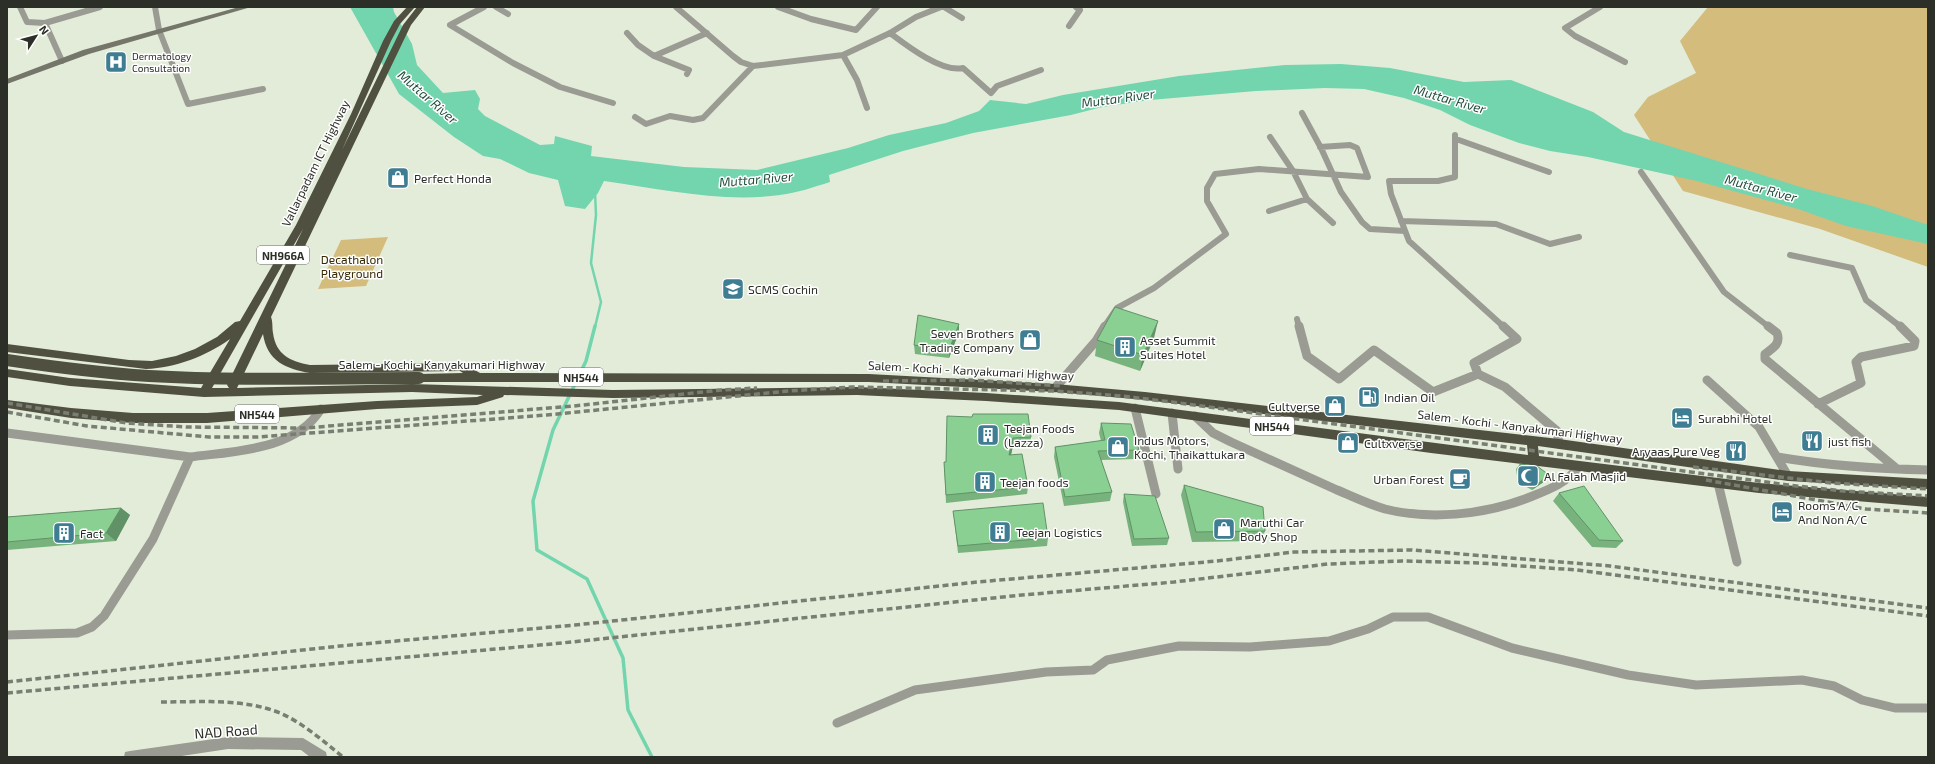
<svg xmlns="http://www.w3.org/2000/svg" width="1935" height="764" font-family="'Exo 2',sans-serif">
<rect width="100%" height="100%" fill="#e3ecd9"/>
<path fill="#d4bc7d" d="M 1708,7 L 1928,7 L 1928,267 L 1820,229 L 1683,191 L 1634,115 L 1648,97 L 1696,73 L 1680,41 Z
M 388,237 L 366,286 L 318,289 L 341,240 Z"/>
<path fill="#72d5ae" d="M 350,7 L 393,7 L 394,12 L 412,44 L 417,65 L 443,93 L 475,90 L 480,99 L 478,109 L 485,116 L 540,145 L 554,144 L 555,136 L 592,146 L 591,156 L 684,167 L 757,170 L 848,148 L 889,135 L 946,123 L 979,111 L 990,100 L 1026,104 L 1063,95 L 1179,76 L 1285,65 L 1341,64 L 1390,68 L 1464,82 L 1511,80 L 1593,112 L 1624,132 L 1807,189 L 1872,206 L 1928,225 L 1928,244 L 1846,226 L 1798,209 L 1697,181 L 1588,157 L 1550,151 L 1519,143 L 1470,125 L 1440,110 L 1404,98 L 1364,89 L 1325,88 L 1256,91 L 1150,100 L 1102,107 L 1071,115 L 973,133 L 903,151 L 829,175 L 830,182 C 814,187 797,193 780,195 C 722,203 661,189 604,181 L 598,193 L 585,209 L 565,206 L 558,180 L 529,173 L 500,159 L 483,156 L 454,137 L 399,94 Z"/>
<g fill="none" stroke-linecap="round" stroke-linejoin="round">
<path stroke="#72d5ae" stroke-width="2.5" d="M 595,327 L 601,302 L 591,263 L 596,215 L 595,192"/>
<path stroke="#72d5ae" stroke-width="3.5" d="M 595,326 L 586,361 L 553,430 L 533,501 L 537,550 L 587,579 L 623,658 L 628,710 L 652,757"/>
<path stroke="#9a9b92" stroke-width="6" d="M 20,7 L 27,22 L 45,23 L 62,61
M 155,7 L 159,30 L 188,104 L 263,89
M 484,7 L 450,25 L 513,63 L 560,87 L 613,103
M 496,7 L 508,14
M 676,7 L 733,56 L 741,62 L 753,66 L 843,55 L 890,33 L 916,17 L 941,7 L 944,7 L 962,18
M 778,7 L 811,19 L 856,30 L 877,7
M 1600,7 L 1565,28 L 1575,36 L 1625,62
M 45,23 L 100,7
M 1069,26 L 1080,10 L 1076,7
M 627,33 L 638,45 L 654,56
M 890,33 C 906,45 942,73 963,68 L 991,93 L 997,86 L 1041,70
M 843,55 L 857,80 L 867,108
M 687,74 L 689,70 L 654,56 L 707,33
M 1302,113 L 1321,148 L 1341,192 L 1362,222 L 1370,229 L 1405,231
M 635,117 L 646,124 L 670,116 L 693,120 L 703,118 L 753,66
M 1455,135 L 1455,177 L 1438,181 L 1389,181 L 1391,194 L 1409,241 L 1504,327
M 1270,137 L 1293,171 L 1307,199 L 1333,223
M 1456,139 L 1549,172
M 1641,172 L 1724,292 L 1769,327
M 1269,211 L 1307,199
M 1401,221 L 1496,224 L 1550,244 L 1579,237
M 1790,255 L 1852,268 L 1866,300 L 1901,327
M 1297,319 L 1299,327
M 1104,327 L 1117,308 L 1154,288 L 1226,234 L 1207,201 L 1207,188 L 1215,174 L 1259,169 L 1368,177 L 1357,148 L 1350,145 L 1320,147"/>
<path stroke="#9a9b92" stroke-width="9" d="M 1299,326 L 1307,356 L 1339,379 L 1374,350 L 1433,392 L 1478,374
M 1503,326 L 1517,339 L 1474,363 L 1478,374 L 1505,387 L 1557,431 L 1559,444
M 1768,326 L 1777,333 C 1781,344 1773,348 1765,354 L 1765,359 L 1897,469
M 1707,380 L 1759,427 L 1788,476
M 1055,388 L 1096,341 L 1105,326
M 1818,404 L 1861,383 L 1856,362 L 1861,357 L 1914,346 L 1915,341 L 1900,326
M 1135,408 L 1156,494
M 1172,413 L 1178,469
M 1195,416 L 1213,433 L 1231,442 C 1266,458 1301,474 1337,490 C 1352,496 1368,504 1385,509 C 1429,520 1482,515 1525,499 C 1545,491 1567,484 1579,466
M 7,433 L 190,457 L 153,539 L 104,616 L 92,627 L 77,633 L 7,635
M 190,457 C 234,451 295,451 321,409
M 1777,457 C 1829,466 1875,469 1928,470
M 1718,483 L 1737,562
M 837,723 L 915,690 L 1046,672 L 1093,670 L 1107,660 L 1179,646 L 1250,647 L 1329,641 L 1368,629 L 1393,617 L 1428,617 L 1512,648 L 1628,675 L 1696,685 L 1802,680 L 1834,686 L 1862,700 L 1895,708 L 1928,708"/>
<path fill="#9a9b92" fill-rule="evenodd" d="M 228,737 L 303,738 L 326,752 L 327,757 L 310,757 L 301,750 L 228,749 L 175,757 L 124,757 L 125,752 L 130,751 Z"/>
<path fill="#75766a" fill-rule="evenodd" d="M 239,7 L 251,7 L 89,54 L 7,84 L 7,79 L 83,50 Z"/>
<path fill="#505041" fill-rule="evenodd" d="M 407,7 L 415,7 L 400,24 L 391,41 L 342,150 L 403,25 L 417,7 L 425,7 L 411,25 L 271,317 C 273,322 272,327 273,333 C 276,355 290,361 310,365 L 462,363 L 480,373 L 869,374 L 1055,384 L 1145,392 L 1559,439 L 1788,471 L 1928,479 L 1928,489 L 1788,481 L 1538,446 L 1539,456 L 1759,483 L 1928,497 L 1928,507 L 1759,493 L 1431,453 L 1119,410 L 986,401 L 857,395 L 613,398 L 504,395 L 503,397 L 477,405 L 377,409 L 207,423 L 133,423 L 71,418 L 7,408 L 7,400 L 71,408 L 133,413 L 207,413 L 377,401 L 477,397 L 483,395 L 412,392 L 204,397 L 70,386 L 7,377 L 7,369 L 70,378 L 201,388 L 230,339 C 206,356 176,368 146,369 L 7,352 L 7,344 L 129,360 L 152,361 L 176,356 L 195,349 L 217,337 L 235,322 L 240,321 L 296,225 L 351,114 L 383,41 L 394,21 ZM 303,229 L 227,385 L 229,388 L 212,388 ZM 263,334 C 267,361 286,369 310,373 L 460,371 L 463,373 L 419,374 L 415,375 L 414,378 L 415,381 L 419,382 L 869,382 L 1055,392 L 1145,400 L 1527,445 L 1528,455 L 1119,402 L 986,393 L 857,387 L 613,390 L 412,384 L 237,388 Z"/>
<path stroke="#787e72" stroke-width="3.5" stroke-dasharray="6 3.5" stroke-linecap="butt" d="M 883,381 L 972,380 L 1062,386
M 7,403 L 126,423 L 186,427 L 305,428 L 574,406 L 721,390 L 757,388
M 7,412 L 87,426 L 209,437 L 258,437 L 547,415 L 788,391 L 852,387 L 1054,391 L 1122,396 L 1179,403 L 1788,485 L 1843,491 L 1928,496
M 1693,467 L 1832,483 L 1928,489
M 1706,480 L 1866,509 L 1928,513
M 7,682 L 340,646 L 575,625 L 977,582 L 1217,561 L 1294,552 L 1412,550 L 1610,566 L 1928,608
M 7,693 L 552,644 L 1022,595 L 1174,582 L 1328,564 L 1402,561 L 1480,563 L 1577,570 L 1928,616
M 161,702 C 200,702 243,698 280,713 C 303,723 323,741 343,757"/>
<path stroke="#505041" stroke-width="12" d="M 7,360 C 54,367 101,373 149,376 C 239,381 329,378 419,378"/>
</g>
<path fill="#78b37e" d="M 959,332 L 949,358 L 915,354 L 914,345 Z
M 1154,338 L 1140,371 L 1095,356 L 1097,340 Z
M 947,416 L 1031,437 L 1030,445 L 1013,446 L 1011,455 L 1028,487 L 1027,494 L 946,503 L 944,462 L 946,462 Z
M 1101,423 L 1139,450 L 1136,459 L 1101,460 L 1112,492 L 1110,501 L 1064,506 L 1054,457 L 1055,447 L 1101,441 L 1099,433 Z
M 1520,464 L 1549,475 L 1545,481 L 1532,490 L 1518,482 L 1516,469 Z
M 1184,485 L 1265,531 L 1261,541 L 1192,542 L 1181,495 Z
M 1559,493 L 1623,541 L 1616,548 L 1592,547 L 1553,501 Z
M 1124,494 L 1169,538 L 1167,545 L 1132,546 L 1123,502 Z
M 121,508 L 130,515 L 116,541 L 7,550 L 7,517 Z
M 953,511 L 1048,538 L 1047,546 L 958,553 L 954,518 Z"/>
<path fill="#619267" d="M 1158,321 L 1154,338 L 1140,371 L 1143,355 Z
M 959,324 L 959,332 L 949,358 L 949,350 Z
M 1013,438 L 1013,446 L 1009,463 L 1009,455 Z
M 1549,475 L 1545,481 L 1532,490 L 1536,485 Z
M 121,508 L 130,515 L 116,541 L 106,533 Z"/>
<path fill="#8bd093" stroke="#619267" d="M 1115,307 L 1158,321 L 1143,355 L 1097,340 Z
M 918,315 L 959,324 L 949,350 L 914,345 Z
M 973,414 L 1028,414 L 1031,437 L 1013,438 L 1009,455 L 1022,454 L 1028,487 L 946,495 L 944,462 L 946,462 L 947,416 L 972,417 Z
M 1101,423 L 1131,424 L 1139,450 L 1098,451 L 1112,492 L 1065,497 L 1055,447 L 1105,440 Z
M 1520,464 L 1537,466 L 1549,475 L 1536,485 L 1522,477 Z
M 1184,485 L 1263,507 L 1265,531 L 1196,532 Z
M 1584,486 L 1623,541 L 1599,540 L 1559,493 Z
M 1124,494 L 1155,496 L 1169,538 L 1134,539 Z
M 1043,503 L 1048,538 L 958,546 L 953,511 Z
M 121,508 L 106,533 L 7,542 L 7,517 Z"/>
<defs>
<g id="hospital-square" transform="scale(1.15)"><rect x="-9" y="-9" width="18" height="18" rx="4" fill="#3f7d93" stroke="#fff"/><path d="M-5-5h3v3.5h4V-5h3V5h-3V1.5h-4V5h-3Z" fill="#fff"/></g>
<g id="shop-square" transform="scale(1.15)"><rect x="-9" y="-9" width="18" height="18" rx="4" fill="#3f7d93" stroke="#fff"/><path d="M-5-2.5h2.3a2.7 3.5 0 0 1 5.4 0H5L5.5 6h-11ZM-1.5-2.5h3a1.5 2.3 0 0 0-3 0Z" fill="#fff"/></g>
<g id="university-square" transform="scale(1.15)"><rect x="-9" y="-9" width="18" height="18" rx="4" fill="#3f7d93" stroke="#fff"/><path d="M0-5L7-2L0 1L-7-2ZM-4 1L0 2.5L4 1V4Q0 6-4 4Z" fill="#fff"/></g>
<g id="building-square" transform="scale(1.15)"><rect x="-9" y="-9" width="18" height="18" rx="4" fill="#3f7d93" stroke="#fff"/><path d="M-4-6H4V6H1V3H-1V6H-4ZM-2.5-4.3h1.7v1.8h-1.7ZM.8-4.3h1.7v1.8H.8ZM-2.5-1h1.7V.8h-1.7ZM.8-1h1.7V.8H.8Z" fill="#fff"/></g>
<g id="fuel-square" transform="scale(1.15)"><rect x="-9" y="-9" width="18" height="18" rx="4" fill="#3f7d93" stroke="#fff"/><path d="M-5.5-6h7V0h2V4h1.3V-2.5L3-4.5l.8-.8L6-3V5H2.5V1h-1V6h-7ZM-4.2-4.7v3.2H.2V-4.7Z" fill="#fff"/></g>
<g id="hotel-square" transform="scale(1.15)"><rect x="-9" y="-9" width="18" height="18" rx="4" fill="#3f7d93" stroke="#fff"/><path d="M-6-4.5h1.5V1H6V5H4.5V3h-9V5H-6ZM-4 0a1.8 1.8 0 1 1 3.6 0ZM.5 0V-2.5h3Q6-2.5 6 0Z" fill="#fff"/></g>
<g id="restaurant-square" transform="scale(1.15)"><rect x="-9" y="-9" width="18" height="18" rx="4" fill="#3f7d93" stroke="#fff"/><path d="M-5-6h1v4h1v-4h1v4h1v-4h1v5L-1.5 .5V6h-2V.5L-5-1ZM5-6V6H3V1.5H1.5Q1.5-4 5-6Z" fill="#fff"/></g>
<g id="mosque-square" transform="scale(1.15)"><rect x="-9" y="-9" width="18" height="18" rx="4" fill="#3f7d93" stroke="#fff"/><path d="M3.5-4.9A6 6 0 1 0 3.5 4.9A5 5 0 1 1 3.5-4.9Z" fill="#fff"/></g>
<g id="cafe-square" transform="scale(1.15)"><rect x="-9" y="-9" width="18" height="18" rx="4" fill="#3f7d93" stroke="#fff"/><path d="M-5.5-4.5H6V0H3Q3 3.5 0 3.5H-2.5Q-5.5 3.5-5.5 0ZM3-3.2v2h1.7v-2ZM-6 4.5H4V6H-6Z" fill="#fff"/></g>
</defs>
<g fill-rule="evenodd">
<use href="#hospital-square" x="116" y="62"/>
<use href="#shop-square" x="398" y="178"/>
<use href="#university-square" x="733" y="289"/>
<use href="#shop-square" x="1030" y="340"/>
<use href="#building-square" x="1125" y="347"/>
<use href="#fuel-square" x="1369" y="397"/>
<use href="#shop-square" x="1335" y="406"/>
<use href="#hotel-square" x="1682" y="418"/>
<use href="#building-square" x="988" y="435"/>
<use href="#restaurant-square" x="1812" y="441"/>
<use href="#shop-square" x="1348" y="443"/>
<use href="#shop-square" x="1118" y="447"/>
<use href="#restaurant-square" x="1736" y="451"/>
<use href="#mosque-square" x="1528" y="476"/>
<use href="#cafe-square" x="1460" y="479"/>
<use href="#building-square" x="985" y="482"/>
<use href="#hotel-square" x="1782" y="512"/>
<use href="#shop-square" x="1224" y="529"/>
<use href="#building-square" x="1000" y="532"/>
<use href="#building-square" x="64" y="533"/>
</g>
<g text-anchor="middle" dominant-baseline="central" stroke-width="3" stroke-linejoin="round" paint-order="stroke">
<g font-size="10" fill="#2c2f28" stroke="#fff" text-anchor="start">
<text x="132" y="56">Dermatology<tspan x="132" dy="12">Consultation</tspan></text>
</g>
<g fill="#fff" stroke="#6b6d68" stroke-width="1">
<rect x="257" y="246" width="52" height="18" rx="3"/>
<rect x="559" y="368" width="44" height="18" rx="3"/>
<rect x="235" y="405" width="44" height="18" rx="3"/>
<rect x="1250" y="417" width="44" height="18" rx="3"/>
</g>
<g font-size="11" font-weight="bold" fill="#2c2f28">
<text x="283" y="255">NH966A</text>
<text x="581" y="377">NH544</text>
<text x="257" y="414">NH544</text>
<text x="1272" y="426">NH544</text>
</g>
<g font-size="12" fill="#2c2f28" stroke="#fff">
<text transform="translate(315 163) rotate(-64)">Vallarpadam ICT Highway</text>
<text x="442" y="364">Salem - Kochi - Kanyakumari Highway</text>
<text transform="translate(971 370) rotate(3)">Salem - Kochi - Kanyakumari Highway</text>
<text transform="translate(1520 426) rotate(7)">Salem - Kochi - Kanyakumari Highway</text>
</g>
<g font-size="12" fill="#2c2f28" stroke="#fff" text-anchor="start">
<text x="414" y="178">Perfect Honda</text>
<text x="748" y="289">SCMS Cochin</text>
<text x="1014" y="333" text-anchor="end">Seven Brothers<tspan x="1014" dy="14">Trading Company</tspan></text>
<text x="1140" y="340">Asset Summit<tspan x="1140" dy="14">Suites Hotel</tspan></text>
<text x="1384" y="397">Indian Oil</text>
<text x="1320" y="406" text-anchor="end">Cultverse</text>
<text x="1698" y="418">Surabhi Hotel</text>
<text x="1004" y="428">Teejan Foods<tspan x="1004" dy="14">(Lazza)</tspan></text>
<text x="1134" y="440">Indus Motors,<tspan x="1134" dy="14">Kochi, Thaikattukara</tspan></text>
<text x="1828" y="441">just fish</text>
<text x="1364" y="443">Cultxverse</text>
<text x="1720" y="451" text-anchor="end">Aryaas Pure Veg</text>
<text x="1544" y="476">Al Falah Masjid</text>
<text x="1444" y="479" text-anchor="end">Urban Forest</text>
<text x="1000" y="482">Teejan foods</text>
<text x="1798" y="505">Rooms A/C<tspan x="1798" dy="14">And Non A/C</tspan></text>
<text x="1240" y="522">Maruthi Car<tspan x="1240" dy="14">Body Shop</tspan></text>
<text x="1016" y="532">Teejan Logistics</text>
<text x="80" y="533">Fact</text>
</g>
<g font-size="12" fill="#362903" stroke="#fff">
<text x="352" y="259">Decathalon<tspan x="352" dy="14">Playground</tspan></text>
</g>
<g font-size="13" font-style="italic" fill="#244e3e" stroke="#fff">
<text transform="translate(428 97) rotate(41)">Muttar River</text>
<text transform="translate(1118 98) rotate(-8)">Muttar River</text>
<text transform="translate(1450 99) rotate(16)">Muttar River</text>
<text transform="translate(756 179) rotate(-5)">Muttar River</text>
<text transform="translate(1761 188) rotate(15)">Muttar River</text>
</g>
<g font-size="14" fill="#2c2f28" stroke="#fff">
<text transform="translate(226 731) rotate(-4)">NAD Road</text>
</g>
</g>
<rect width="1935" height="764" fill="none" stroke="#2c2f28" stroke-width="16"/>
<g transform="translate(36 36) rotate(54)" stroke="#ffffff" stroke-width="3" paint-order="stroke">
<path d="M0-3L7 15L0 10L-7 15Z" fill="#2c2f28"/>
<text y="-6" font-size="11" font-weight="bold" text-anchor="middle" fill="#2c2f28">N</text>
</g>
</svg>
